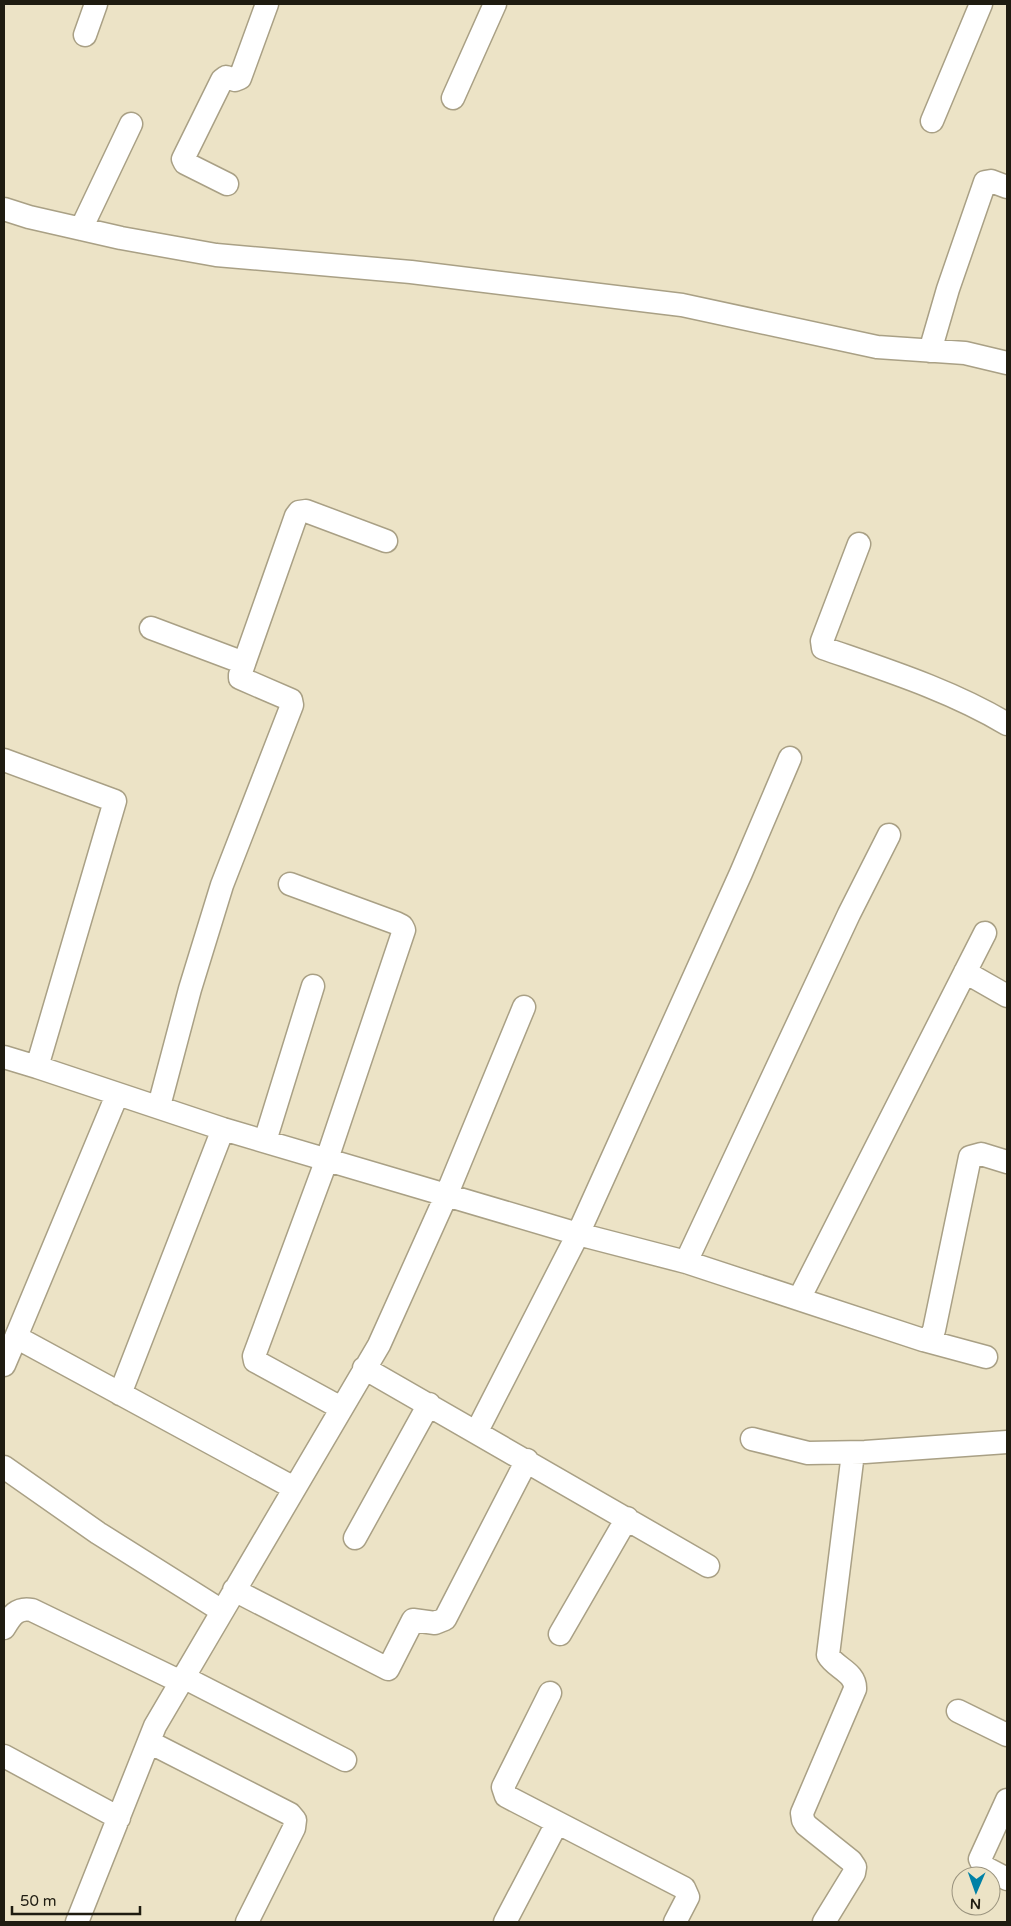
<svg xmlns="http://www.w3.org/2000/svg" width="1011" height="1926" font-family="'Varela Round',sans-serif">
<rect width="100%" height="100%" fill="#ece3c6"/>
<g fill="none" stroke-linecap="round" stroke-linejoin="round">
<g stroke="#a9a085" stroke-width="25">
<path id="minor" d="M 85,35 L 96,4
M 453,98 L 495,4
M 932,121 L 981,4
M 227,184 L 185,163 L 183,159 L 222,80 L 226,77 L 235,80 L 240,78 L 267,4
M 4,209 L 29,217 L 121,238 L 216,255 L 411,272 L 682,305 L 877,347 L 965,353 L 1007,363
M 81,229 L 131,124
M 930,351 L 948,289 L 985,182 L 991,181 L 1007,187
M 859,544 L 822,641 L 823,648 C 886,670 950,690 1007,724
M 151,628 L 244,663
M 4,760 L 115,801 L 37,1067 L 223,1129 L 578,1234 L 686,1262 L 923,1340 L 930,1338 L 934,1330 L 970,1157 L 981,1154 L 1007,1162
M 290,884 L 396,923 L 402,926 L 404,930 L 327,1159 L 254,1356 L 255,1361 L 341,1408
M 965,972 L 1007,996
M 4,1057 L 37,1067
M 117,1095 L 16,1337 L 294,1488
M 159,1106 L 190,989 L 222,885 L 292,705 L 291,700 L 240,678 L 240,675 L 296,516 L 299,512 L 306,511 L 386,541
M 265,1141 L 313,986
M 686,1262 L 849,914 L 889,835
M 799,1299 L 985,933
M 923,1340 L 986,1357
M 4,1365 L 16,1337
M 364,1368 L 708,1566
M 120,1394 L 223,1129
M 477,1431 L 578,1234 L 741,873 L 790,758
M 752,1439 L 808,1453 L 865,1452 L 1007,1442
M 4,1467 L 98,1533 L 222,1611
M 355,1538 L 429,1404
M 234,1590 L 388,1669 L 413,1620 L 435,1623 L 445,1619 L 527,1460
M 4,1628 C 11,1616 17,1607 32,1610 L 181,1682
M 560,1634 L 627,1518
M 183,1677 L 345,1760
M 550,1693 L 503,1787 L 506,1796 L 684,1888 L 688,1897 L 675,1922
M 958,1711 L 1007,1735
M 149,1742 L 290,1814 L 295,1820 L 294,1828 L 247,1922
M 4,1756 L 119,1818
M 1007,1800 L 980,1859 L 984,1867 L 1007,1879
M 77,1922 L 155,1726 L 379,1345 L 446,1196 L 524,1007
M 505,1922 L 557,1823
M 824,1922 L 854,1873 L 855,1867 L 851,1861 L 806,1825 L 803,1820 L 802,1813 L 855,1689 C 856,1672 835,1668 828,1655 L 853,1453"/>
</g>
<use href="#minor" stroke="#fff" stroke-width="22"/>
</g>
<rect width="1011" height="1926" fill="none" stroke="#1f1c11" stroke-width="10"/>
<g transform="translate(976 1891) rotate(182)"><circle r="24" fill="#ece3c6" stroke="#9a937e"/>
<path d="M0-4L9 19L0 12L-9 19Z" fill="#0081a6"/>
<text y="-8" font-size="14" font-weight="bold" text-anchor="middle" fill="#1f1c11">N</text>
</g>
<path d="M12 1906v8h128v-8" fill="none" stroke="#1f1c11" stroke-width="2.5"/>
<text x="20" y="1906" font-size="15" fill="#1f1c11" stroke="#ece3c6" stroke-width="4" paint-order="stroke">50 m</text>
</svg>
